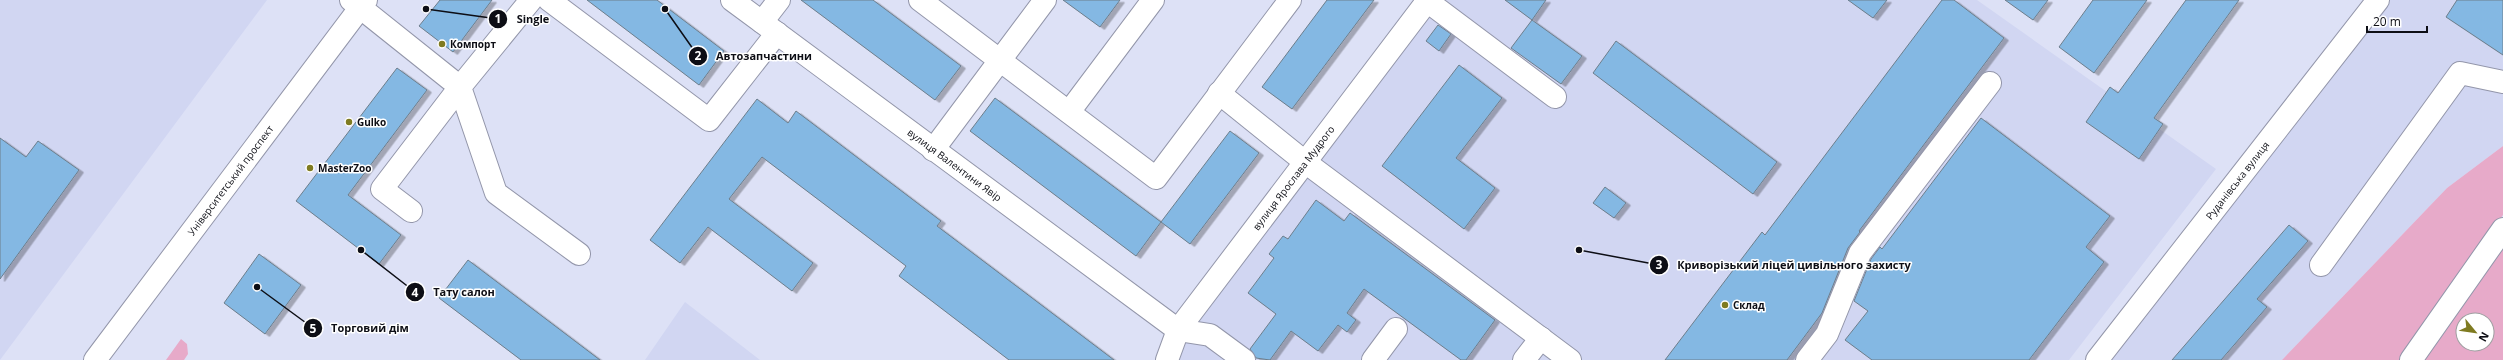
<svg xmlns="http://www.w3.org/2000/svg" width="2503" height="360" font-family="'Open Sans',sans-serif">
<defs>
<filter id="shadow"><feDropShadow dx="4.5" dy="2.5" stdDeviation="0" flood-color="#0004"/></filter>
</defs>
<rect width="100%" height="100%" fill="#dde1f6"/>
<path fill="#d1d6f2" d="M 0,0 L 267,0 L 0,360 Z
M 1428,0 L 1977,0 L 2216,169 L 2069,360 L 1167,360 Z
M 2386,0 L 2503,0 L 2503,146 L 2447,188 L 2282,360 L 2104,360 Z
M 685,302 L 760,360 L 645,360 Z"/>
<path fill="#e7aac9" fill-rule="evenodd" d="M 2503,146 L 2503,215 L 2401,360 L 2282,360 L 2447,188 Z
M 2503,246 L 2503,360 L 2423,360 ZM 2463,320 L 2487,320 L 2487,344 L 2463,344 Z
M 181,339 L 187,344 L 188,354 L 184,360 L 166,360 Z"/>
<path fill="#84b8e3" stroke="#6d7e8c" filter="url(#shadow)" d="M 440,0 L 492,0 L 453,52 L 419,26 Z
M 587,0 L 657,0 L 724,51 L 699,85 Z
M 801,0 L 873,0 L 961,66 L 935,100 Z
M 1063,0 L 1120,0 L 1100,27 Z
M 1327,0 L 1374,0 L 1292,109 L 1262,87 Z
M 1505,0 L 1546,0 L 1532,20 Z
M 1848,0 L 1887,0 L 1873,18 Z
M 1942,0 L 1954,0 L 2004,38 L 1859,231 L 1860,232 L 1848,248 L 1822,313 L 1787,360 L 1665,360 L 1762,232 L 1765,235 Z
M 2005,0 L 2048,0 L 2033,20 Z
M 2093,0 L 2147,0 L 2094,73 L 2059,47 Z
M 2186,0 L 2239,0 L 2154,118 L 2163,124 L 2139,159 L 2086,122 L 2110,87 L 2118,93 Z
M 2457,0 L 2503,0 L 2503,55 L 2446,17 Z
M 1532,20 L 1582,56 L 1561,84 L 1511,48 Z
M 1438,25 L 1451,34 L 1439,51 L 1426,41 Z
M 1616,41 L 1777,162 L 1753,194 L 1593,73 Z
M 1459,65 L 1502,98 L 1456,158 L 1495,188 L 1464,229 L 1382,166 Z
M 397,68 L 427,90 L 348,195 L 401,235 L 379,264 L 296,201 Z
M 995,98 L 1161,222 L 1136,256 L 970,131 Z
M 757,99 L 788,123 L 796,111 L 941,221 L 937,226 L 1114,360 L 1009,360 L 899,276 L 906,266 L 762,157 L 729,199 L 813,263 L 792,291 L 708,227 L 680,263 L 650,240 Z
M 1981,118 L 2110,216 L 2086,247 L 2104,262 L 2029,360 L 1872,360 L 1845,340 L 1868,311 L 1854,301 L 1871,259 L 1880,247 L 1882,249 Z
M 1230,131 L 1259,153 L 1190,244 L 1161,222 Z
M 0,138 L 26,157 L 38,141 L 79,170 L 0,279 Z
M 1605,187 L 1626,203 L 1614,218 L 1593,203 Z
M 1316,200 L 1344,221 L 1350,213 L 1495,320 L 1466,360 L 1461,360 L 1364,289 L 1347,313 L 1356,320 L 1347,332 L 1338,325 L 1318,351 L 1291,331 L 1270,360 L 1256,358 L 1250,349 L 1276,314 L 1248,293 L 1274,258 L 1269,254 L 1283,236 L 1288,239 Z
M 2289,225 L 2308,241 L 2257,299 L 2267,307 L 2221,360 L 2172,360 Z
M 259,254 L 301,285 L 265,334 L 224,303 Z
M 468,260 L 600,360 L 521,360 L 439,298 Z"/>
<g fill="none" stroke-linecap="round" stroke-linejoin="round">
<g stroke="#9396aa" stroke-width="24">
<g id="minor">
<path d="M 351,0 L 460,87 L 382,189 L 411,211"/>
<path d="M 531,0 L 460,87 L 496,193 L 579,254"/>
<path d="M 549,0 L 709,120 L 777,33"/>
<path id="s1" d="M 732,0 L 1178,330 L 1210,335 L 1244,360"/>
<path d="M 920,0 L 1156,178 L 1290,0"/>
<path d="M 1427,1 L 1555,97"/>
<path d="M 762,22 L 779,0"/>
<path d="M 1219,93 L 1305,162 L 1570,360"/>
<path d="M 1069,112 L 1153,0"/>
<path d="M 933,150 L 1045,0"/>
<path d="M 2321,265 L 2460,73 L 2503,82"/>
<path id="s2" d="M 1167,360 L 1178,330 L 1428,0"/>
<path d="M 1373,360 L 1396,329"/>
<path d="M 1524,360 L 1541,338"/>
<path d="M 1807,360 L 1827,334 L 1860,253 L 1990,83"/>
<path id="s3" d="M 2097,360 L 2378,0"/>
<path d="M 2411,360 L 2503,229"/>
</g>
</g>
<g stroke="#9396aa" stroke-width="24">
<g id="major">
<path id="s4" d="M 95,360 L 366,0"/>
</g>
</g>
<use href="#minor" stroke="#fff" stroke-width="22"/>
<use href="#major" stroke="#fff" stroke-width="22"/>
</g>
<g fill="#7f7b21" stroke="#fff" stroke-width="1.5">
<circle cx="442" cy="44" r="4"/>
<circle cx="349" cy="122" r="4"/>
<circle cx="310" cy="168" r="4"/>
<circle cx="1725" cy="305" r="4"/>
</g>
<g text-anchor="middle" dominant-baseline="central" stroke-width="3" stroke-linejoin="round" paint-order="stroke">
<g font-size="10" font-weight="bold" fill="#0d0e15" stroke="#fff" text-anchor="start">
<text x="450" y="44">Компорт</text>
<text x="357" y="122">Gulko</text>
<text x="318" y="168">MasterZoo</text>
<text x="1733" y="305">Склад</text>
</g>
<g font-size="10" fill="#0d0e15" stroke="#fff">
<text stroke="none"><textPath href="#s1" startOffset="277">вулиця Валентини Явір</textPath></text>
<text stroke="none"><textPath href="#s2" startOffset="223">вулиця Ярослава Мудрого</textPath></text>
<text stroke="none"><textPath href="#s4" startOffset="225">Університетський проспект</textPath></text>
<text stroke="none"><textPath href="#s3" startOffset="228">Руданівська вулиця</textPath></text>
</g>
</g>
<path fill="none" stroke="#0d0e15" stroke-width="1.5" d="M426 9L498 19M665 9L698 56M1579 250L1659 265M361 250L415 292M257 287L313 328"/>
<g fill="#0d0e15" stroke="#fff" stroke-width="1.5">
<circle cx="426" cy="9" r="4"/>
<circle cx="665" cy="9" r="4"/>
<circle cx="1579" cy="250" r="4"/>
<circle cx="361" cy="250" r="4"/>
<circle cx="257" cy="287" r="4"/>
<circle cx="498" cy="19" r="10"/>
<circle cx="698" cy="56" r="10"/>
<circle cx="1659" cy="265" r="10"/>
<circle cx="415" cy="292" r="10"/>
<circle cx="313" cy="328" r="10"/>
</g>
<g font-size="12" text-anchor="middle" font-weight="bold" fill="#fff">
<text x="498" y="23">1</text>
<text x="698" y="60">2</text>
<text x="1659" y="269">3</text>
<text x="415" y="297">4</text>
<text x="313" y="333">5</text>
</g>
<g font-size="11" text-anchor="middle" font-weight="bold" fill="#0d0e15" stroke="#fff" stroke-width="3" stroke-linejoin="round" paint-order="stroke">
<text x="533" y="23">Single</text>
<text x="764" y="60">Автозапчастини</text>
<text x="1794" y="269">Криворізький ліцей цивільного захисту</text>
<text x="464" y="296">Тату салон</text>
<text x="370" y="332">Торговий дім</text>
</g>
<g transform="translate(2475 332) rotate(119)"><circle r="19" fill="#ffffff" stroke="#9e9fa1"/>
<path d="M0-3L7 15L0 10L-7 15Z" fill="#7f7b21"/>
<text y="-6" font-size="11" font-weight="bold" text-anchor="middle" fill="#0d0e15">N</text>
</g>
<path d="M2367 26v6h60v-6" fill="none" stroke="#0d0e15" stroke-width="2"/>
<text x="2373" y="26" font-size="12" fill="#0d0e15" stroke="#ffffff" stroke-width="3" paint-order="stroke">20 m</text>
</svg>
